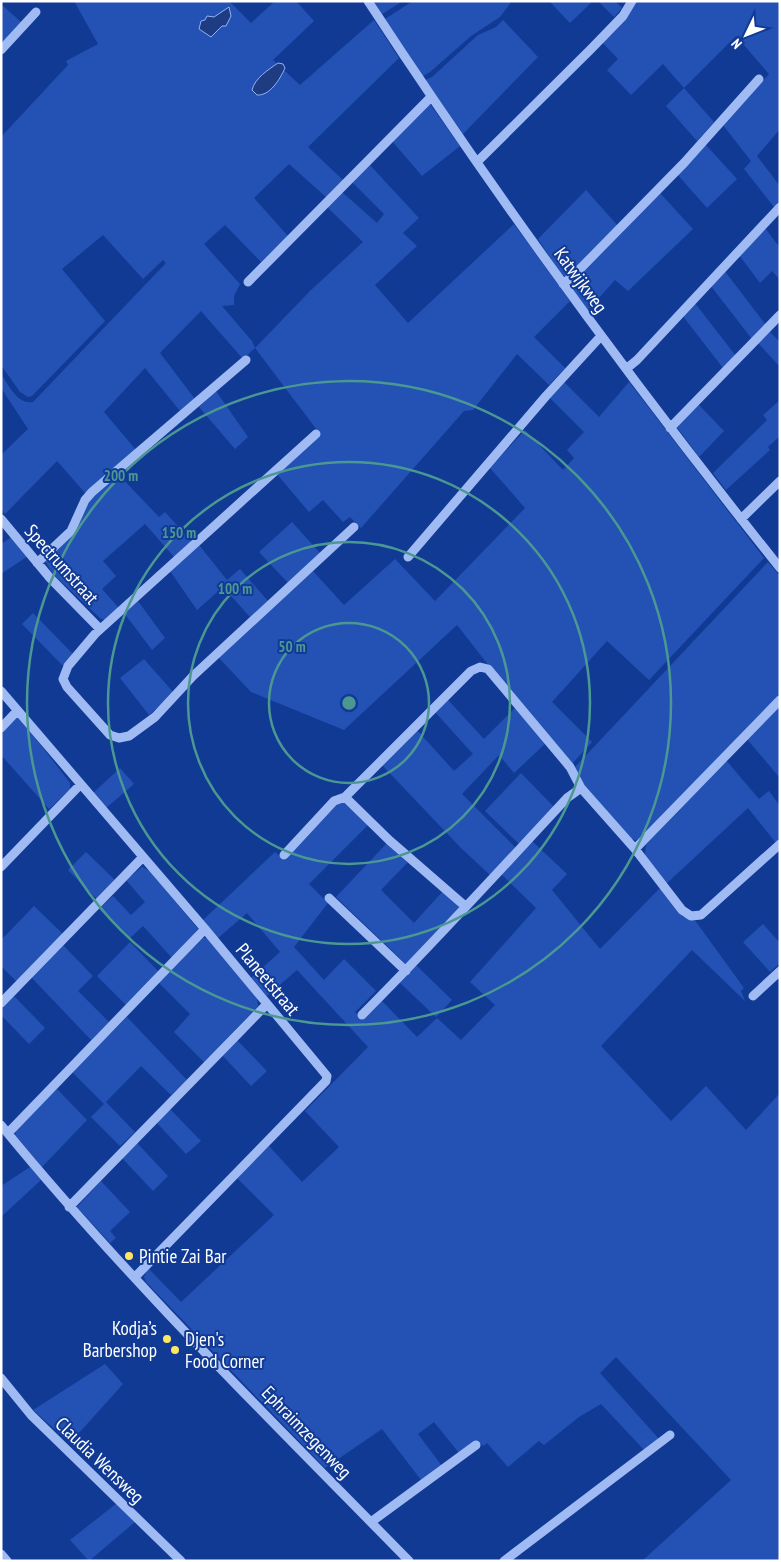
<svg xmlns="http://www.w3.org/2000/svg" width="781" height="1562" font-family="'PT Sans Narrow',sans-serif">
<rect width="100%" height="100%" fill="#113a95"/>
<path fill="#2452b4" d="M 74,1 L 229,1 L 251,23 L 275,1 L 296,1 L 314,21 L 273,60 L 300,85 L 374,20 L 399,58 L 308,147 L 343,180 L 326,197 L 289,164 L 254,198 L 288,236 L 261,262 L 225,225 L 204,244 L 240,284 L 234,296 L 234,305 L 222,306 L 252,341 L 255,348 L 310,291 L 363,242 L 327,207 L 342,192 L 377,223 L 384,214 L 351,181 L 368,163 L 419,218 L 403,233 L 417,246 L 375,285 L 408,323 L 514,224 L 570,301 L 534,337 L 565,368 L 549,385 L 517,354 L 473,410 L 464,411 L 361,528 L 350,517 L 343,522 L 323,500 L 309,512 L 276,473 L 320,434 L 255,348 L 243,359 L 201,311 L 160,353 L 195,399 L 180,411 L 145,368 L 104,412 L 136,450 L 86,494 L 57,461 L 5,514 L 1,509 L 1,455 L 28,429 L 1,388 L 1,374 C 9,385 17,405 33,402 L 166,263 L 163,260 L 143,279 L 103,235 L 62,269 L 105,321 L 32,396 L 28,397 L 20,392 L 1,365 L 1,137 L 68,65 L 66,61 L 98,44 Z
M 374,1 L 403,1 L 382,14 Z
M 413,1 L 512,1 L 500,17 L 471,36 L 430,72 L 423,76 L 385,19 Z
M 549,1 L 593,1 L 570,23 Z
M 598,1 L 615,1 L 622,8 L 614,17 Z
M 632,1 L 780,1 L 780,129 L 757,156 L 780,186 L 780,202 L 774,207 L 744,169 L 751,161 L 723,125 L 769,74 L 736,36 L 684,88 L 714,122 L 697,141 L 666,106 L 684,88 L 663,64 L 631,95 L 607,70 L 618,59 L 599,39 Z
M 1,4 L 21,22 L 1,44 Z
M 503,20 L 538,57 L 463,134 L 425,80 L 432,77 L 478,35 L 496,27 Z
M 430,104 L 460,146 L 422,176 L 392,141 Z
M 705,144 L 737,179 L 707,208 L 677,174 Z
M 586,190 L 618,226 L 566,278 L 561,274 L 538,239 Z
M 660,193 L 693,229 L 628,291 L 615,280 L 588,310 L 571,288 L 571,282 Z
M 765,228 L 780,248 L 780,280 L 772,271 L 760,283 L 739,255 Z
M 724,270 L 766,325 L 752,339 L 710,285 Z
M 694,302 L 736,356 L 723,368 L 682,315 Z
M 770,332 L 780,342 L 780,367 L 758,343 Z
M 564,382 L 599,417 L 629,382 L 764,558 L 649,680 L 607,641 L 552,702 L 592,742 L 571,765 L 507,689 L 457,625 L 344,730 L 251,692 L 218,657 L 312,570 L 344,605 L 395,559 L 435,601 L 525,508 L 490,468 L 525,430 L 563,470 L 574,458 L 567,450 L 584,432 L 549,397 Z
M 216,391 L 248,437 L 235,449 L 199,407 Z
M 780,400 L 780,436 L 768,447 L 770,450 L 726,490 L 713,473 L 767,420 L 763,415 Z
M 698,404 L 724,431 L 699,457 L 677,427 Z
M 119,475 L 159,517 L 165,512 L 192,542 L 175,558 L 145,524 L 103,561 L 116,576 L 102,589 L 119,608 L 105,619 L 101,619 L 54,575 L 45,561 L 72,536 L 90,498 Z
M 292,522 L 320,553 L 288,583 L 259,552 Z
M 13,536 L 28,556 L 1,574 L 1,544 Z
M 199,545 L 227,580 L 240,569 L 268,601 L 250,617 L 223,587 L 197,610 L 170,571 Z
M 768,562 L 780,576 L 780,696 L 641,838 L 636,840 L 631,839 L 582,785 L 573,769 Z
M 138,601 L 165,638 L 152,650 L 124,613 Z
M 33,613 L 74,655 L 63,666 L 22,624 Z
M 144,659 L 174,693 L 149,715 L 120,678 Z
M 448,700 L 484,739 L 516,707 L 546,743 L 514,773 L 499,755 L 462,794 L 516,848 L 491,876 L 460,847 L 381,764 L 416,729 L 454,771 L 473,754 L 435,712 Z
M 780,704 L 780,778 L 746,738 Z
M 16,717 L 20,718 L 70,783 L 70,789 L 49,809 L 1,755 L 1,730 Z
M 725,759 L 759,799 L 769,791 L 780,806 L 780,840 L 776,843 L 748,808 L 666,884 L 645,855 L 646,845 Z
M 120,768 L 134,784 L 105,809 L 92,794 Z
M 521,773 L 555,808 L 519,844 L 485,811 Z
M 345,801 L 368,825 L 309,884 L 328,903 L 294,947 L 324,980 L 344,959 L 376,991 L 355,1012 L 363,1020 L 382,1001 L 417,1037 L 437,1018 L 461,1040 L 495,1005 L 470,982 L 536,908 L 500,873 L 531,840 L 567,874 L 552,890 L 600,949 L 661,887 L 683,917 L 694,919 L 744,988 L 741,991 L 745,1001 L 692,950 L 601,1046 L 671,1121 L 706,1086 L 746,1130 L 780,1093 L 780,1561 L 642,1561 L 731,1480 L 616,1357 L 600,1373 L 659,1439 L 644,1450 L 601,1404 L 579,1417 L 544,1445 L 539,1441 L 508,1467 L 487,1443 L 483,1446 L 478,1440 L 459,1453 L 434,1422 L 418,1434 L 442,1466 L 421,1480 L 382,1429 L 325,1468 L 146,1282 L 144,1277 L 148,1268 L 181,1302 L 274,1215 L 237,1178 L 269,1146 L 302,1182 L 339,1147 L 305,1111 L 368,1047 L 297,970 L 267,996 L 251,978 L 280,952 L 247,913 L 218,938 L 203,920 L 275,852 L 284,860 L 334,804 Z
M 387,843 L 408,862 L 381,890 L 414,923 L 443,891 L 460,908 L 407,965 L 336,897 Z
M 86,852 L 115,880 L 97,899 L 68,870 Z
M 142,867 L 150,871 L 198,929 L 172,958 L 143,926 L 129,939 L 99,909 L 113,896 L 131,915 L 145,902 L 126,880 Z
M 34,906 L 63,934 L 17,982 L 1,966 L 1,940 Z
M 763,924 L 780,943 L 780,963 L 770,972 L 743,942 Z
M 203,938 L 207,938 L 213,944 L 257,998 L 258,1006 L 204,1062 L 174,1032 L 190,1014 L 159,983 Z
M 130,942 L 159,972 L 126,1005 L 97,976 Z
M 63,945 L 93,976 L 78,991 L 109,1022 L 91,1040 L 31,977 Z
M 416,965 L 452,1000 L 436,1017 L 399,982 Z
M 14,996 L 45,1028 L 29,1044 L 1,1015 L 1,1008 Z
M 127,1017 L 187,1080 L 171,1095 L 141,1066 L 106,1102 L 135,1132 L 120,1146 L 91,1117 L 104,1104 L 72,1072 Z
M 237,1040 L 267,1071 L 251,1086 L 221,1054 Z
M 57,1089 L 87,1120 L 42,1167 L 15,1135 L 17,1129 Z
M 170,1109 L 201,1141 L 186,1154 L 156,1122 Z
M 137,1143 L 168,1176 L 153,1191 L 122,1158 Z
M 30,1167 L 41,1180 L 1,1217 L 1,1186 Z
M 101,1181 L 130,1212 L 110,1231 L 116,1238 L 110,1243 L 77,1207 Z
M 105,1364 L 123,1384 L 70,1443 L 33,1410 Z
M 117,1503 L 135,1522 L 89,1561 L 70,1540 Z"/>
<path fill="#1d3c81" stroke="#91b3f7" d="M 229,7 L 231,16 L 226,26 L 222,26 L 211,37 L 199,29 L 201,21 L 205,20 L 207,16 L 214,17 Z
M 278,63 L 283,64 L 285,68 C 280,79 270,96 257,95 L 252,90 C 255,78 268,70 278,63 Z"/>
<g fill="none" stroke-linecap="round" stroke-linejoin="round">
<path stroke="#a0bbf3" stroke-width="9" d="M 368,1 C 496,197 634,385 780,568
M 1,50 L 36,12
M 477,162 L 591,49 L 623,16 L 632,1
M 248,282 L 431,97
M 563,284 L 574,275 L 684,163 L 759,79
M 626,369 L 637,360 L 780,207
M 670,428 L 780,315
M 316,434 L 95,634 L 68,666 L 63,679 L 67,687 L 110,735 L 119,738 L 129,736 L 155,717 L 193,676 L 354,527
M 1,519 L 50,578 L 100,629
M 741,519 L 780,481
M 408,557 L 546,396 L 601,336
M 37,563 L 71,531 L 85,500 L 92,492 L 246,360
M 1,691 L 205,929 L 327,1076 L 326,1081 L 135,1277
M 1,728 L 17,711
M 345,797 L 389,840 L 465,906
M 635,849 L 780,700
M 284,855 L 334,801 L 345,797 L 471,671 L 480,667 L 488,669 L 570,767 L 581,788
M 1,867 L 80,785
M 329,898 L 406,971
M 753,996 L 780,971
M 1,1003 L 142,858
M 362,1015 C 433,944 499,871 567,798 L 581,788 L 635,849 L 682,910 L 691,916 L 701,915 L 780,844
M 1,1125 C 127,1279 270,1419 409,1561
M 8,1133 L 205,929
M 69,1207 L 267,1004
M 1,1378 L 31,1415 L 181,1561
M 371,1522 L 476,1445
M 1,1554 L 7,1561
M 504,1561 L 670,1435"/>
</g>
<g fill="none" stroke="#4b9892" stroke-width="2.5">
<circle cx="349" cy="703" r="80"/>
<circle cx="349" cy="703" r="161"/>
<circle cx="349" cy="703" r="241"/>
<circle cx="349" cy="703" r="322"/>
</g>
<g fill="#ffe662" stroke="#113a95" stroke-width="2">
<circle cx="129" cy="1256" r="5"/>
<circle cx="167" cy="1339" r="5"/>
<circle cx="175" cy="1350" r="5"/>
</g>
<g text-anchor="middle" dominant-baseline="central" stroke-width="4" stroke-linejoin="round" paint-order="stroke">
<g font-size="19" fill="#fff" stroke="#113a95">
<text transform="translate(581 280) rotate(54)">Katwijkweg</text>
<text transform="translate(62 564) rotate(48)">Spectrumstraat</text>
<text transform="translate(268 979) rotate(50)">Planeetstraat</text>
<text transform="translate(307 1432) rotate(46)">Ephraimzegenweg</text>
<text transform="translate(100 1460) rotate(44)">Claudia Wensweg</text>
</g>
<g font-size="19" fill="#fff" stroke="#113a95" text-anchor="start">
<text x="139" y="1256">Pintie Zai Bar</text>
<text x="157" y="1328" text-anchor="end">Kodja’s<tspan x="157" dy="22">Barbershop</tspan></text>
<text x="185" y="1339">Djen's<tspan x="185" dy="22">Food Corner</tspan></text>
</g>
</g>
<circle cx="349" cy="703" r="8" fill="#4b9892" stroke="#113a95" stroke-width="2.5"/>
<g font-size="15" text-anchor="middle" font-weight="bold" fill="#4b9892" stroke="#113a95" stroke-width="4" stroke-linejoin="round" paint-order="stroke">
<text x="121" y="481">200 m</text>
<text x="179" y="538">150 m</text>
<text x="235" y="594">100 m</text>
<text x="292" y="652">50 m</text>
</g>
<rect width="781" height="1562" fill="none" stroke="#ffffff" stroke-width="5"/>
<g transform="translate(746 35) rotate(227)" stroke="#113a95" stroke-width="4" paint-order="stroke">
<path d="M0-4L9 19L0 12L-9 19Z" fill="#ffffff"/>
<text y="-8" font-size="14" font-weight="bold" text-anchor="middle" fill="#ffffff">N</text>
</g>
</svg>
